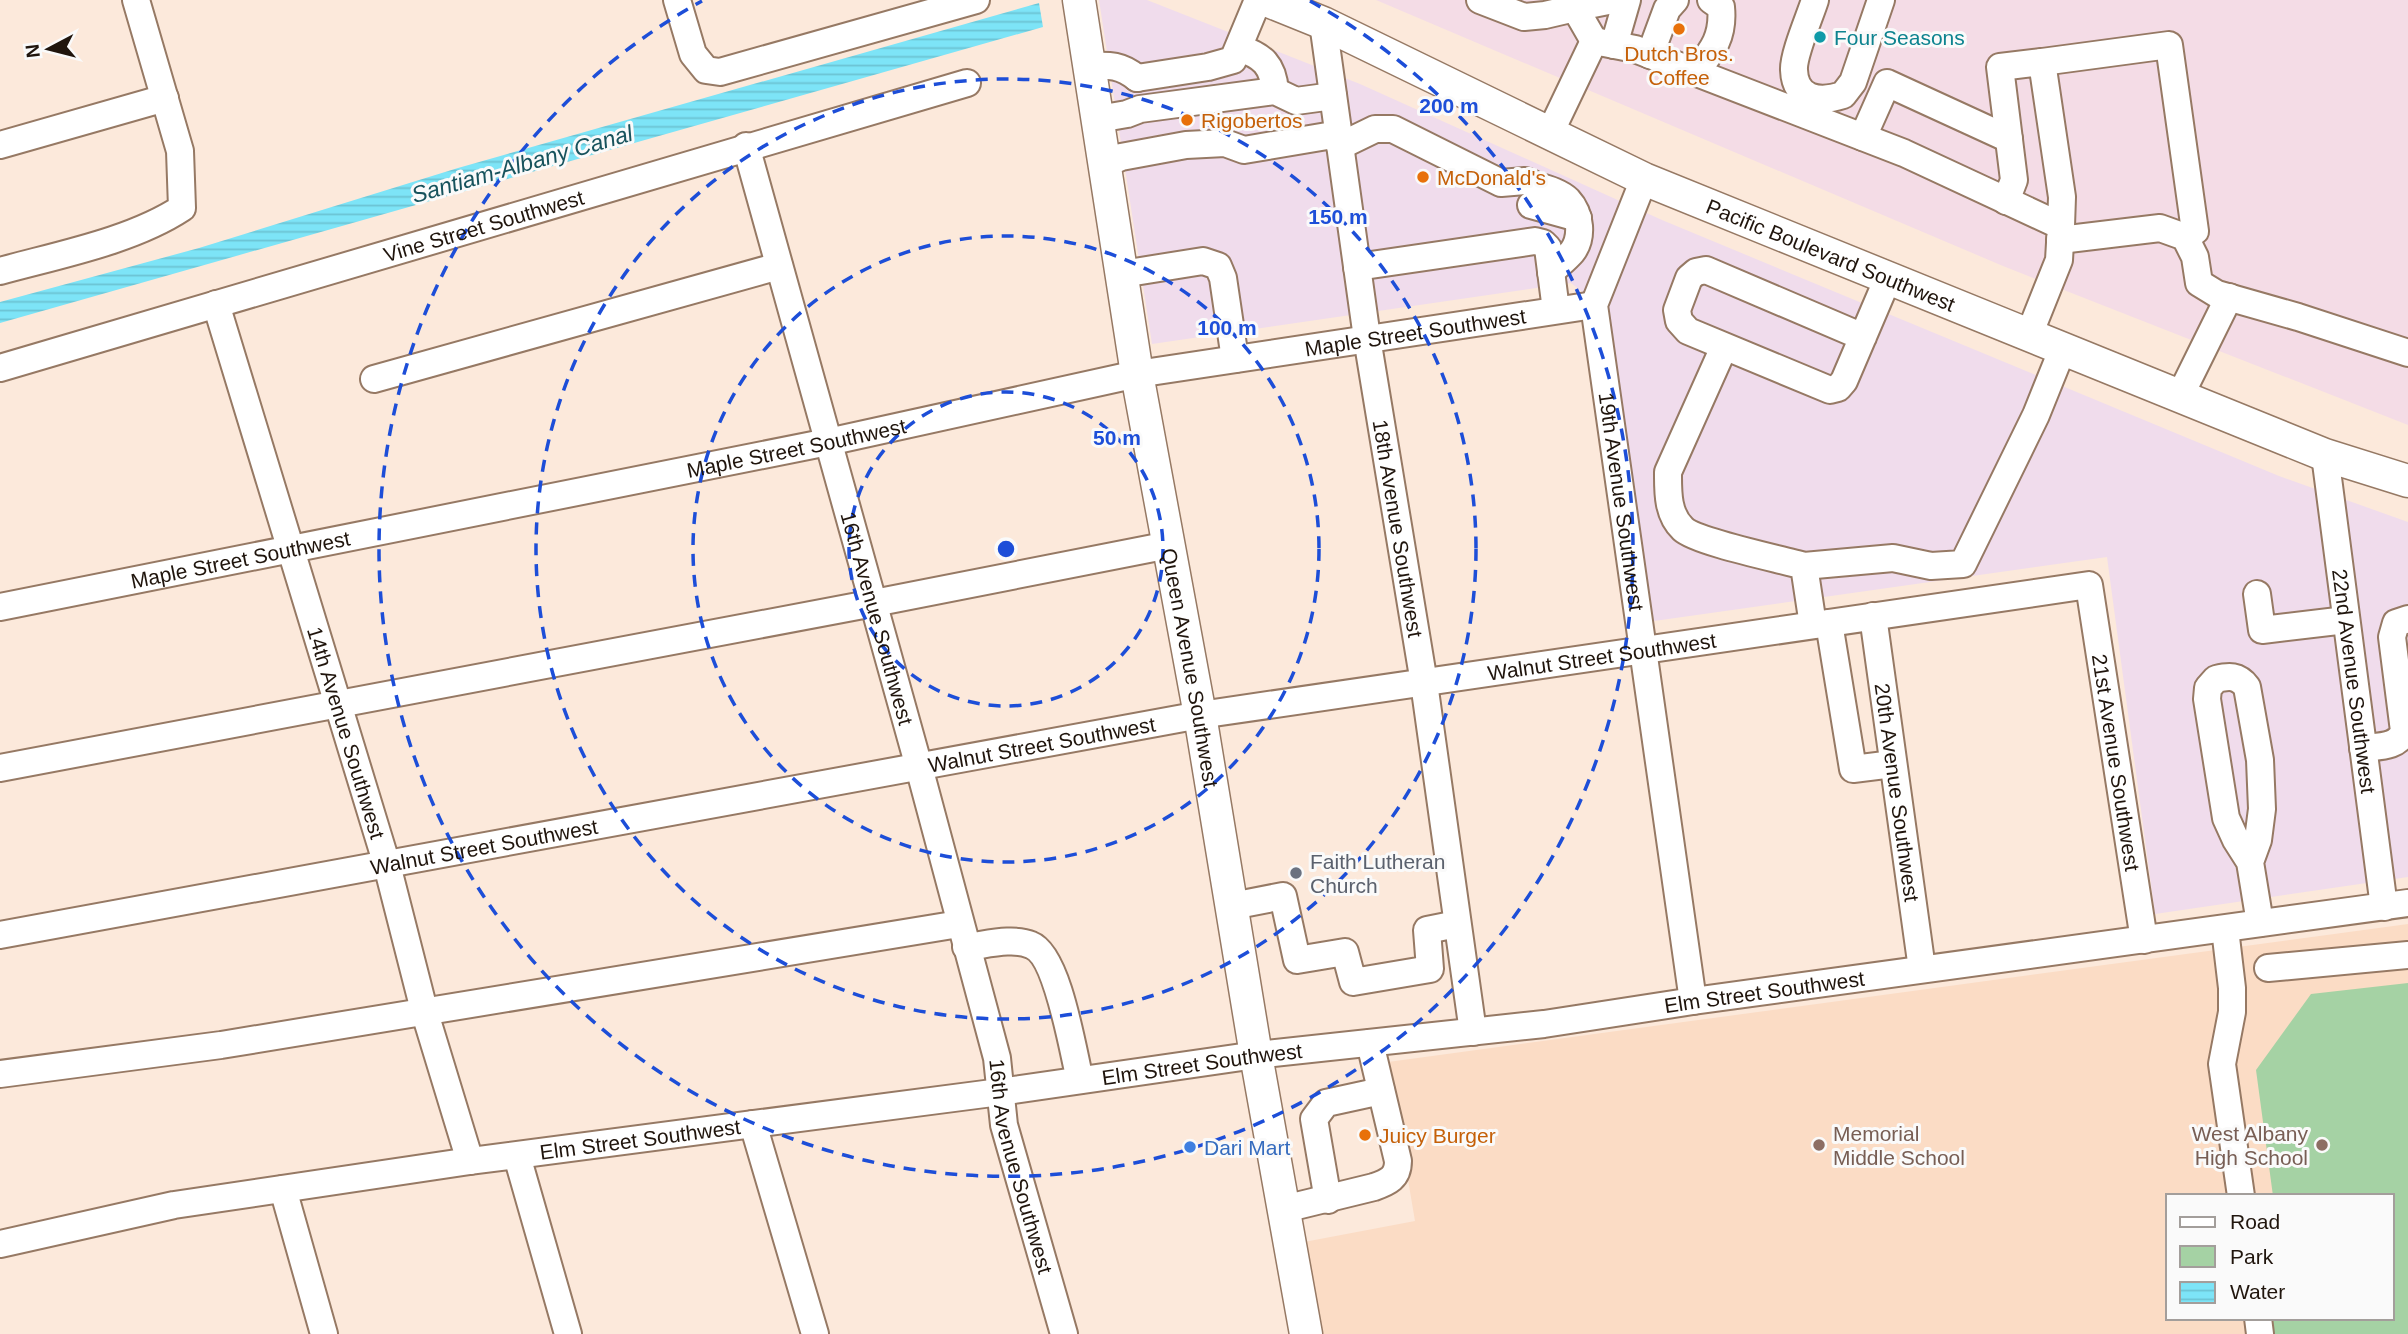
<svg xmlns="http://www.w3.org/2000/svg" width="2408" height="1334" font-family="Arial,sans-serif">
<defs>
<pattern id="water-rules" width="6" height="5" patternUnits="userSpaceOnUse" patternTransform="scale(1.75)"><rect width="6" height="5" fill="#7de4f7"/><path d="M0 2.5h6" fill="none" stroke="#6cc3d3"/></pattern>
</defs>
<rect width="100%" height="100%" fill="#fce9db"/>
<path fill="#f0dcec" d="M 1099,0 L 1147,0 L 1360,84 L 1662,220 L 2279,476 L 2408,522 L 2408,877 L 2155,914 L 2107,557 L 1647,622 L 1604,309 L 1571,283 L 1152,344 Z"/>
<path fill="#f4dce6" d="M 1376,0 L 2408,0 L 2408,425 L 2003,266 Z"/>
<path fill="#fbdcc5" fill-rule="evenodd" d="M 2408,924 L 2408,1334 L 1321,1334 L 1304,1242 L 1415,1221 L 1388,1062 ZM 2168,1196 L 2392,1196 L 2392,1318 L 2168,1318 Z"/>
<path fill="#a5d2a4" d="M 2408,983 L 2408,1334 L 2271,1334 L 2269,1318 L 2392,1318 L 2392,1196 L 2273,1196 L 2256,1070 L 2311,994 Z"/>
<path fill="url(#water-rules)" d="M 1039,3 L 1043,27 L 0,323 L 0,302 L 199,248 L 458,168 Z"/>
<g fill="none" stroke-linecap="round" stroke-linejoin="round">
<g stroke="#967964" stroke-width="30">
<g id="minor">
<path d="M 677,0 L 693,54 L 706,70 L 720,72 L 976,0"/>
<path d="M 1480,0 L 1524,17 L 1545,15 L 1575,8 L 1594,41"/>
<path d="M 1571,0 L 1573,8 L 1613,0"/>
<path d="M 1815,0 C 1810,16 1793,55 1794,70 C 1795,101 1821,102 1843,95 L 1853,82 L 1881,0"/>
<path id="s1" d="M 1323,23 L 1367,338 L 1424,683 L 1473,1032"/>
<path d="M 1614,45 L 1627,0"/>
<path d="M 1239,48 C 1263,56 1273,65 1275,91"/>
<path d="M 1650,55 L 1667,9 L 1675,0"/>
<path d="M 2042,62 L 2169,45 L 2195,231 L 2185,237"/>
<path d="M 1090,66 C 1110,65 1121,65 1137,78"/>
<path d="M 1696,72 C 1713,50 1724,36 1721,7 L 1711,0"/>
<path d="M 1137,78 L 1208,67 L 1233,60 L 1258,0"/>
<path d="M 1098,119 L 1127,114 L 1140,109 L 1275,91 L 1296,101 L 1333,96"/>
<path d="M 1550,133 L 1594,41 L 1635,49 L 1904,153 L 2061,226 L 2059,260 L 2029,335"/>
<path d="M 1863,137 L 1887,83 L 2009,139"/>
<path d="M 0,145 L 165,98"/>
<path id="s2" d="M 746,146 L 919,767 L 997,1058 L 1004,1125 L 1064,1334"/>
<path d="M 1340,146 L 1375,129 L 1393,129 L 1501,183 L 1525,181 L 1531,183"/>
<path d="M 1105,164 L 1121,157 L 1186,145 L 1225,143 L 1244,150 L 1339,134"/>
<path id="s3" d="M 1644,179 L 1594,305 L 1693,1001"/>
<path d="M 1538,186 C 1548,189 1561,193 1568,200 C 1581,214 1583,238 1572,252 C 1566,259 1558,265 1551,272"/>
<path d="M 2006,201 L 2014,180 L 2000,67 L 2042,62 L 2062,197 L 2061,226"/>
<path d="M 1531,205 L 1578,218"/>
<path d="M 2060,240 L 2160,228 L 2185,237 L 2195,257 L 2199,283 L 2217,294 L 2298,317 L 2408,353"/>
<path d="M 1357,267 L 1535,241 L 1543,243 L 1548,248 L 1556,310"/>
<path d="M 0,271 C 58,255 132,241 182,208 L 180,151 L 136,0"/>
<path d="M 1122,274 L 1203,261 L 1218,266 L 1223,278 L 1235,359"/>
<path id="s4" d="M 216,304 L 387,865 L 424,1010 L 470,1161"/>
<path d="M 1863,337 L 1706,270 L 1696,272 L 1689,278 L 1677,310 L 1679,321 L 1688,331 L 1830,390 L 1838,388 L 1844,381 L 1888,278"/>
<path d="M 1724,347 L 1668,472 C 1668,491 1667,514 1683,529 C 1697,542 1780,559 1804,566 L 1813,625"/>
<path id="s5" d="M 0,368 L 967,83"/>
<path d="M 374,379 L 779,266"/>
<path d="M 2180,396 L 2229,297"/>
<path id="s6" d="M 2325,455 L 2384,907"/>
<path d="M 1804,566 L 1893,558 L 1931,566 L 1963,564 L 2036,415 L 2063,348"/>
<path d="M 2257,594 L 2262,630 L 2346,620"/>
<path id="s7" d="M 0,607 L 828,442 L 1137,374 L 1594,305"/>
<path id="s8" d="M 1873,616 L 1922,969"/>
<path d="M 1829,623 L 1853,769 L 1893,764"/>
<path d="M 2363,748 C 2378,746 2398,748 2404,731 L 2392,637 L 2396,623 L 2408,619"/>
<path d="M 0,768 L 874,603 L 1169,545"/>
<path d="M 2250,862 L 2236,840 L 2226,818 L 2207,699 L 2208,688 L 2216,679 C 2229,676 2238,675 2247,687 L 2260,760 L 2262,809 L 2258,840 L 2250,862 L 2260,923"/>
<path d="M 1232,906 L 1283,896 L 1297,960 L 1345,952 L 1353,982 L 1430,969 L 1427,930 L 1457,924"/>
<path d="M 2225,929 L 2232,988 L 2232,1012 L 2222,1064 L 2241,1196"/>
<path id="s9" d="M 0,935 L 1200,715 L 2089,585 L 2144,940"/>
<path d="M 966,947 C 985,945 1013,937 1031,945 C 1058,955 1073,1052 1080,1080"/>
<path d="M 2268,968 L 2408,955"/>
<path d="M 0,1074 L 221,1045 L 959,924"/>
<path d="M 753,1124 L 815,1334"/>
<path d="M 517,1156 L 568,1334"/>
<path d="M 283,1189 L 324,1334"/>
<path d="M 1328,1200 L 1314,1119 L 1326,1103 L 1381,1091"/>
<path d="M 1284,1209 L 1374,1187 C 1388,1182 1398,1178 1398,1161 L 1370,1043"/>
<path id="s10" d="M 0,1244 L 174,1205 L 470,1161 L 1000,1092 L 1256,1055 L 1544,1024 L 1693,1001 L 2408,903"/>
<path d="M 2258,1318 L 2260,1334"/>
</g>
</g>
<g stroke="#967964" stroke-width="35">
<g id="major">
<path id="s11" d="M 1079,0 L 1137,374 L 1200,715 L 1256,1055 L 1306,1334"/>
<path id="s12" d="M 1266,0 L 1323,23 L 1644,179 L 2325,455 L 2408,481"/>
</g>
</g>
<use href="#minor" stroke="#fff" stroke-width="26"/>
<use href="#major" stroke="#fff" stroke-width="32"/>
</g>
<g fill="none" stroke="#1d4ed8" stroke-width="3.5" stroke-dasharray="12 9">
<circle cx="1006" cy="549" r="157"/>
<circle cx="1006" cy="549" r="313"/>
<circle cx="1006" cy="549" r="470"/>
<path d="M1310 1A627 627 0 1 1 702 1"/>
</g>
<g fill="#e8710a" stroke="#fafafa" stroke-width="2.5">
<circle cx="1679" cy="29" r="7"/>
<circle cx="1187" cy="120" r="7"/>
<circle cx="1423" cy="177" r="7"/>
<circle cx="1365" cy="1135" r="7"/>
</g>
<circle fill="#0f9aa8" stroke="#fafafa" stroke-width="2.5" cx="1820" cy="37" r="7"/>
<circle fill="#6b7280" stroke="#fafafa" stroke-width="2.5" cx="1296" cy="873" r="7"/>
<g fill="#8d6e63" stroke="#fafafa" stroke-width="2.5">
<circle cx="1819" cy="1145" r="7"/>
<circle cx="2322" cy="1145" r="7"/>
</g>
<circle fill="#3f7fe0" stroke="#fafafa" stroke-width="2.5" cx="1190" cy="1147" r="7"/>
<g text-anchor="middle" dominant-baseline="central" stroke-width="6" stroke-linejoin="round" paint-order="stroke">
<g font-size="21" fill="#0d838f" stroke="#fafafa" text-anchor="start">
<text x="1834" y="37">Four Seasons</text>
</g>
<g font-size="21" fill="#c56008" stroke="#fafafa" text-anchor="start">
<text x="1679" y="53" text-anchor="middle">Dutch Bros.<tspan x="1679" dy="24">Coffee</tspan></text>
<text x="1201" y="120">Rigobertos</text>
<text x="1437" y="177">McDonald's</text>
<text x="1379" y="1135">Juicy Burger</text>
</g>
<g font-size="21" fill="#20150d" stroke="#fafafa">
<text stroke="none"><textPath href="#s5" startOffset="504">Vine Street Southwest</textPath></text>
<text stroke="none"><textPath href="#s12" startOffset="620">Pacific Boulevard Southwest</textPath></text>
<text stroke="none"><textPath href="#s7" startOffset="1442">Maple Street Southwest</textPath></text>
<text stroke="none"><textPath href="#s7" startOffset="812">Maple Street Southwest</textPath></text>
<text stroke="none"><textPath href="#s3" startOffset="334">19th Avenue Southwest</textPath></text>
<text stroke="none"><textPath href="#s1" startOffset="511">18th Avenue Southwest</textPath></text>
<text stroke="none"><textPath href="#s7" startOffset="245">Maple Street Southwest</textPath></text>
<text stroke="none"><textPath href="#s2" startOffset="490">16th Avenue Southwest</textPath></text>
<text stroke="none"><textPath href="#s9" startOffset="1626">Walnut Street Southwest</textPath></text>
<text stroke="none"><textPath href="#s11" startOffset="677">Queen Avenue Southwest</textPath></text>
<text stroke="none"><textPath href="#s6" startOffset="228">22nd Avenue Southwest</textPath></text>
<text stroke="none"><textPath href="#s4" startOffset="448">14th Avenue Southwest</textPath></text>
<text stroke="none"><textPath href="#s9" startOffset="1059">Walnut Street Southwest</textPath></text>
<text stroke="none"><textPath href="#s9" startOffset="2298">21st Avenue Southwest</textPath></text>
<text stroke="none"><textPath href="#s8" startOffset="178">20th Avenue Southwest</textPath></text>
<text stroke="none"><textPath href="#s9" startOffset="492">Walnut Street Southwest</textPath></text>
<text stroke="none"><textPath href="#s10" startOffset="1783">Elm Street Southwest</textPath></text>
<text stroke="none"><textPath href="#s10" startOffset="1216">Elm Street Southwest</textPath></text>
<text stroke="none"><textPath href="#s10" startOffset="649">Elm Street Southwest</textPath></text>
<text stroke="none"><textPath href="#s2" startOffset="1057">16th Avenue Southwest</textPath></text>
</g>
<g font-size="21" fill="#5b616d" stroke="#fafafa" text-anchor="start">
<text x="1310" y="861">Faith Lutheran<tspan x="1310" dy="24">Church</tspan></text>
</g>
<g font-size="21" fill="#785e54" stroke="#fafafa" text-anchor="start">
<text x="1833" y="1133">Memorial<tspan x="1833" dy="24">Middle School</tspan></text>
<text x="2308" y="1133" text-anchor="end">West Albany<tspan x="2308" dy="24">High School</tspan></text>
</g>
<g font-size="21" fill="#366cbe" stroke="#fafafa" text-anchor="start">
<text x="1204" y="1147">Dari Mart</text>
</g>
<g font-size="23" font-style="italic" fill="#17535d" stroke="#fafafa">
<text transform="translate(522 164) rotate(-16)">Santiam-Albany Canal</text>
</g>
</g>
<circle cx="1006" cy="549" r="10" fill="#1d4ed8" stroke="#fafafa" stroke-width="3.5"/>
<g font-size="21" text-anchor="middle" font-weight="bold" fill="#1d4ed8" stroke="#fafafa" stroke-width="6" stroke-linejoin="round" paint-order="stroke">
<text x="1449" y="113">200 m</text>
<text x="1338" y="224">150 m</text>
<text x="1227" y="335">100 m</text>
<text x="1117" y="445">50 m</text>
</g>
<rect x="2166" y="1194" width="228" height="126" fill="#fafafa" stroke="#a39e9b" stroke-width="2"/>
<rect x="2180" y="1217" width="35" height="10" fill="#ffffff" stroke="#a39e9b" stroke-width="2"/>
<text x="2230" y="1229" font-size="21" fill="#20150d">Road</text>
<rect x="2180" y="1246" width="35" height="21" fill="#a5d2a4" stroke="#a39e9b" stroke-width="2"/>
<text x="2230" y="1264" font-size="21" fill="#20150d">Park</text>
<rect x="2180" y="1282" width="35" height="21" fill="url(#water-rules)" stroke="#a39e9b" stroke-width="2"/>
<text x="2230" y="1299" font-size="21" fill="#20150d">Water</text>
<g transform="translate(49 49) rotate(263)" stroke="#fafafa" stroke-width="5" paint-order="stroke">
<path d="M0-5L12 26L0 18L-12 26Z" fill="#20150d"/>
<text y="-10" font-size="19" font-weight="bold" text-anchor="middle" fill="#20150d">N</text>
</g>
</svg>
